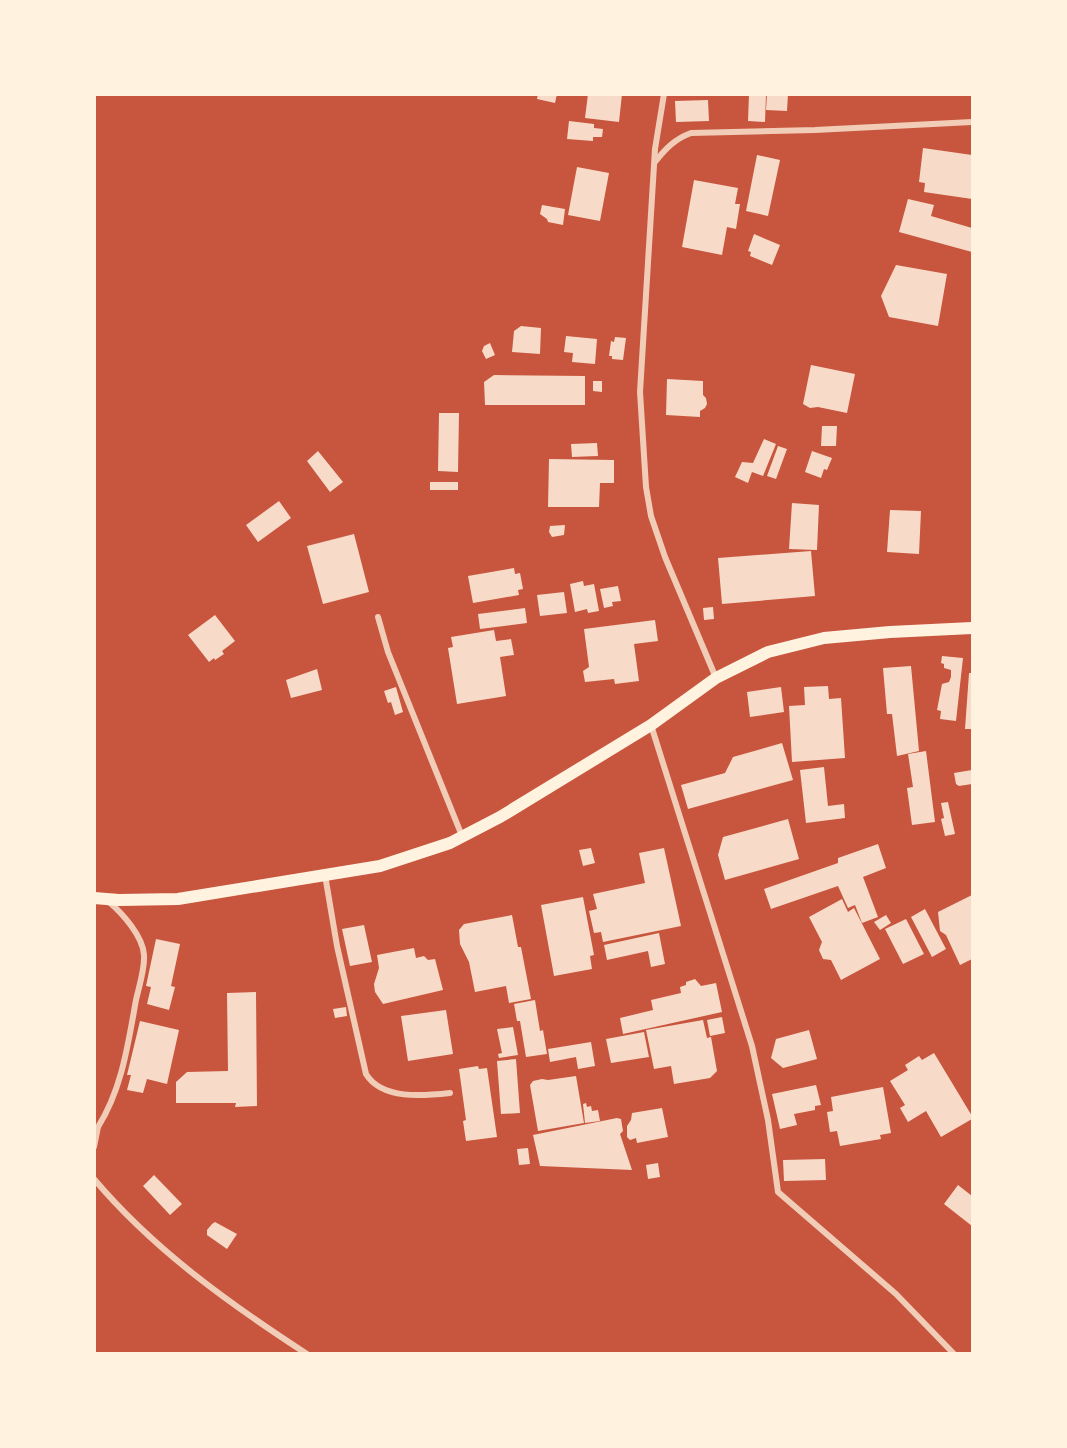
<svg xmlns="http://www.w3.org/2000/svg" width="1067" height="1448" font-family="Manrope,sans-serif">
<rect width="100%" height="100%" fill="#c8553d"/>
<path fill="#f7dbc8" d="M 538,94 L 557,94 L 555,103 L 537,99 Z
M 588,94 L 622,94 L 619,122 L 585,118 Z
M 749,94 L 766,94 L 765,122 L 748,121 Z
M 767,94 L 788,94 L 787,111 L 766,110 Z
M 708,100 L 709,121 L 676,122 L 675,101 Z
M 569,121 L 594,124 L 594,128 L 603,129 L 602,137 L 593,137 L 593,141 L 567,139 Z
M 923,148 L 972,155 L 972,199 L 924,192 L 925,183 L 919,182 Z
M 757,155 L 780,160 L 768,216 L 746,211 Z
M 577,167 L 609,173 L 600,221 L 568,215 Z
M 694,180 L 738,188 L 735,204 L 740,204 L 736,229 L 727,227 L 722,255 L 682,247 Z
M 908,199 L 934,205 L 931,216 L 972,228 L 972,252 L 899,232 Z
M 542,205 L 565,209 L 563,225 L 548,222 L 547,219 L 540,214 Z
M 754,234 L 780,245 L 772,265 L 750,256 L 751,252 L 748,251 Z
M 896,265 L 947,274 L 938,326 L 889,317 L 881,296 Z
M 521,326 L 541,328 L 540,354 L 512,352 L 514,331 Z
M 566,336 L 597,339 L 595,364 L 572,362 L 573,353 L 564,352 Z
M 615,337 L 626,338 L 623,360 L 612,359 L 612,356 L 609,356 L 611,341 L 614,342 Z
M 490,343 L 495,355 L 486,359 L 482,351 L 484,346 Z
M 811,365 L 855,374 L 847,413 L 818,407 L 810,408 L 803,404 Z
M 494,375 L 585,376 L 585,405 L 485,405 L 484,382 Z
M 667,379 L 703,381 L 703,395 L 706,398 L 707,404 L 705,408 L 700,411 L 700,417 L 666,415 Z
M 593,381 L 602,381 L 602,392 L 593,391 Z
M 439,413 L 459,413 L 458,472 L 438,471 Z
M 822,426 L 837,426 L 836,446 L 821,446 Z
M 764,439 L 776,444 L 763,476 L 752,472 L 748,483 L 735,477 L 742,462 L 753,463 Z
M 597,443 L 598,456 L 572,457 L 571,444 Z
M 778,446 L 787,449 L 776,479 L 767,476 Z
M 318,451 L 343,482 L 330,492 L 307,461 Z
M 812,451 L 832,458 L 827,470 L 824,469 L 821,478 L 805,472 Z
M 549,459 L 614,460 L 614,483 L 600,483 L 599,507 L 548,507 Z
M 430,482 L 458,482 L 458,490 L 430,490 Z
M 279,501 L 291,518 L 258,542 L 246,525 Z
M 792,503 L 819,505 L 817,550 L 789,549 Z
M 890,510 L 921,511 L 919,554 L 887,552 Z
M 565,525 L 564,535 L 552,537 L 549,532 L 550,526 Z
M 354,534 L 369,592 L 323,604 L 307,546 Z
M 811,551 L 815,596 L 722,604 L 718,558 Z
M 514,568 L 515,574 L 520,573 L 523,589 L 518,590 L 519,595 L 473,603 L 468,576 Z
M 583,581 L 584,586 L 594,584 L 599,611 L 588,613 L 587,609 L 575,612 L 570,584 Z
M 618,586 L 621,601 L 612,602 L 613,606 L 604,608 L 600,589 Z
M 564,592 L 567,613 L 540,616 L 537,595 Z
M 713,607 L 714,619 L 704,620 L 703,608 Z
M 525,608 L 527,623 L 480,629 L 478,614 Z
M 215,615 L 235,641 L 222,651 L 224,654 L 215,660 L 214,658 L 209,662 L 188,635 Z
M 655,620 L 658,641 L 634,644 L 639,681 L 615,684 L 614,679 L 585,682 L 583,671 L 589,667 L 584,629 Z
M 494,630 L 496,641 L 511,639 L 514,655 L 500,657 L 506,696 L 457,704 L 448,648 L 453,647 L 451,637 Z
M 942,656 L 963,658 L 956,721 L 940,719 L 941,711 L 937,710 L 942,684 L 949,682 L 951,677 L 951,670 L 944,668 L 944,664 L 941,663 Z
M 911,666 L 919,751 L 897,756 L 892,714 L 887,714 L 883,668 Z
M 317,669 L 322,690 L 291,698 L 286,680 Z
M 969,673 L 972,673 L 972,729 L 965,729 Z
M 828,686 L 829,699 L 841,698 L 845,758 L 792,762 L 789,706 L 805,705 L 804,687 Z
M 396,687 L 403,712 L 395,715 L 391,702 L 388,703 L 384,691 Z
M 781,687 L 784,712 L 750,717 L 747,692 Z
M 782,743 L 793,780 L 688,809 L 681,785 L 725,773 L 733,757 Z
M 926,751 L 935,822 L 912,825 L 907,788 L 913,787 L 908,754 Z
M 824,767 L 828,806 L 844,804 L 845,818 L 806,823 L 800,770 Z
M 972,770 L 972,784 L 959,786 L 956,784 L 954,773 Z
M 948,802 L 955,834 L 945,836 L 941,819 L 944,818 L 941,803 Z
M 788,819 L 799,859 L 725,880 L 718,855 L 723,837 Z
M 878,844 L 886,868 L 863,877 L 878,917 L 862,923 L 855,905 L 848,908 L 838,886 L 771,909 L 764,889 L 838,863 L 838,858 Z
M 591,848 L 595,863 L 583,866 L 579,850 Z
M 664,848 L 681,926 L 603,942 L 601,932 L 594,933 L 589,911 L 597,909 L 593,894 L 645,883 L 639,853 Z
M 972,895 L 972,959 L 960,965 L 946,935 L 940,931 L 938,912 Z
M 583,897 L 594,955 L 590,956 L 592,969 L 554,976 L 541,905 Z
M 842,899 L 848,912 L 854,908 L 880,959 L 841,980 L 831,960 L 823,959 L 819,950 L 822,942 L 809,917 Z
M 925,909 L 946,949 L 932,957 L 911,917 Z
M 512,915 L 518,947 L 521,947 L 531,999 L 509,1003 L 506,986 L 475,992 L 469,962 L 460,944 L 459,930 L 464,924 Z
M 886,915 L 891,923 L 880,930 L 874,922 Z
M 906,919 L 924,954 L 903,964 L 885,929 Z
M 364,925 L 372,962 L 350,966 L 342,929 Z
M 659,933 L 665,964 L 651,967 L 648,951 L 607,960 L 604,945 Z
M 156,939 L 180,944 L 171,986 L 175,987 L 169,1010 L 147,1004 L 151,987 L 146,986 Z
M 414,948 L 416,958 L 424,956 L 428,960 L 435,959 L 443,990 L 383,1004 L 375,992 L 374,984 L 379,968 L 377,955 Z
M 695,979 L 701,986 L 716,983 L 722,1012 L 623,1034 L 620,1018 L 653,1010 L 651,1000 L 681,993 L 680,987 L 686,985 L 686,982 Z
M 256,992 L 257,1106 L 235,1107 L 236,1103 L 176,1103 L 176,1082 L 187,1072 L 228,1071 L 227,993 Z
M 535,1000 L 540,1031 L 543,1030 L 547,1054 L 526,1057 L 520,1021 L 517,1021 L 514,1004 Z
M 346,1007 L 347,1016 L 335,1018 L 333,1009 Z
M 446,1010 L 453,1054 L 408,1061 L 401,1016 Z
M 722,1017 L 725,1033 L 710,1036 L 707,1020 Z
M 703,1020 L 707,1038 L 711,1037 L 717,1071 L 710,1078 L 674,1084 L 671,1066 L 654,1069 L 646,1030 Z
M 140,1021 L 179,1030 L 167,1084 L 147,1079 L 143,1093 L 127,1090 L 131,1075 L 127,1075 Z
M 513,1027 L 518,1055 L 499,1058 L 498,1054 L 502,1053 L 497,1029 Z
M 809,1030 L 817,1059 L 783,1068 L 771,1058 L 776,1039 Z
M 644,1032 L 649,1057 L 611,1063 L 606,1039 Z
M 591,1042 L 595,1066 L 578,1069 L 576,1057 L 550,1062 L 548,1049 Z
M 934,1053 L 972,1116 L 972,1119 L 941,1137 L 926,1111 L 908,1122 L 900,1108 L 905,1105 L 890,1081 L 908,1070 L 905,1065 L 919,1056 L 922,1060 Z
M 516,1059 L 520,1113 L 501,1114 L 497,1061 Z
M 478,1066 L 479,1069 L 487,1068 L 497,1137 L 466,1141 L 463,1121 L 466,1120 L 459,1069 Z
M 576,1076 L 584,1123 L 538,1131 L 530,1085 L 533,1081 L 542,1079 L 548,1080 Z
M 816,1085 L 821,1105 L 815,1106 L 815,1110 L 794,1114 L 797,1125 L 780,1129 L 772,1094 Z
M 883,1087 L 891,1133 L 880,1135 L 881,1139 L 840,1146 L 837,1131 L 830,1132 L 827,1112 L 833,1111 L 831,1097 Z
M 586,1103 L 587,1107 L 591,1106 L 592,1111 L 598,1110 L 600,1121 L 585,1123 L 583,1104 Z
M 662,1108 L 668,1137 L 637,1143 L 636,1138 L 630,1140 L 627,1137 L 627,1126 L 631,1120 L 632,1113 Z
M 617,1118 L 621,1119 L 623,1131 L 620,1134 L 632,1170 L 540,1166 L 533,1135 Z
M 528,1148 L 530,1164 L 519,1165 L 517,1149 Z
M 825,1159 L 826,1180 L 784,1181 L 783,1160 Z
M 658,1163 L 660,1177 L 648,1179 L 646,1165 Z
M 154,1175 L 182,1204 L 170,1215 L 143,1186 Z
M 958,1185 L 972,1196 L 972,1226 L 944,1204 Z
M 215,1222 L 237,1234 L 227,1249 L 207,1235 L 207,1230 L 212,1224 Z"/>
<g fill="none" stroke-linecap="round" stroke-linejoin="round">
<path stroke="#f1ccb7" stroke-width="6" d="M 664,94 L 655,149 L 640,392 L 646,487 L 651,516 L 665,557 L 716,678
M 655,162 C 666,148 675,139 691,133 L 815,130 L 972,122
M 378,617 L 388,652 L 462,836
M 651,725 L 752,1046 L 768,1120 L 778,1192 L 896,1294 L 954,1354
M 325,875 L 337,946 L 366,1074 C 382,1100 423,1096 450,1093
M 94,1128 L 98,1127 C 122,1089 128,1044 136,1000 C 139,986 145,969 144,955 C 143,936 122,913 109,902
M 94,1147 L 98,1127
M 94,1179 C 154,1250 230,1304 307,1354"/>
<path stroke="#fff3e0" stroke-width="12" d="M 94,898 L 119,900 L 178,899 L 380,866 L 450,843 L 500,817 L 651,725 L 716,678 L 768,652 L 824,638 L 890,632 L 972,628"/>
</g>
<rect width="1067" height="1448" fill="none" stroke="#fff3e0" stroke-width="192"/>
</svg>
